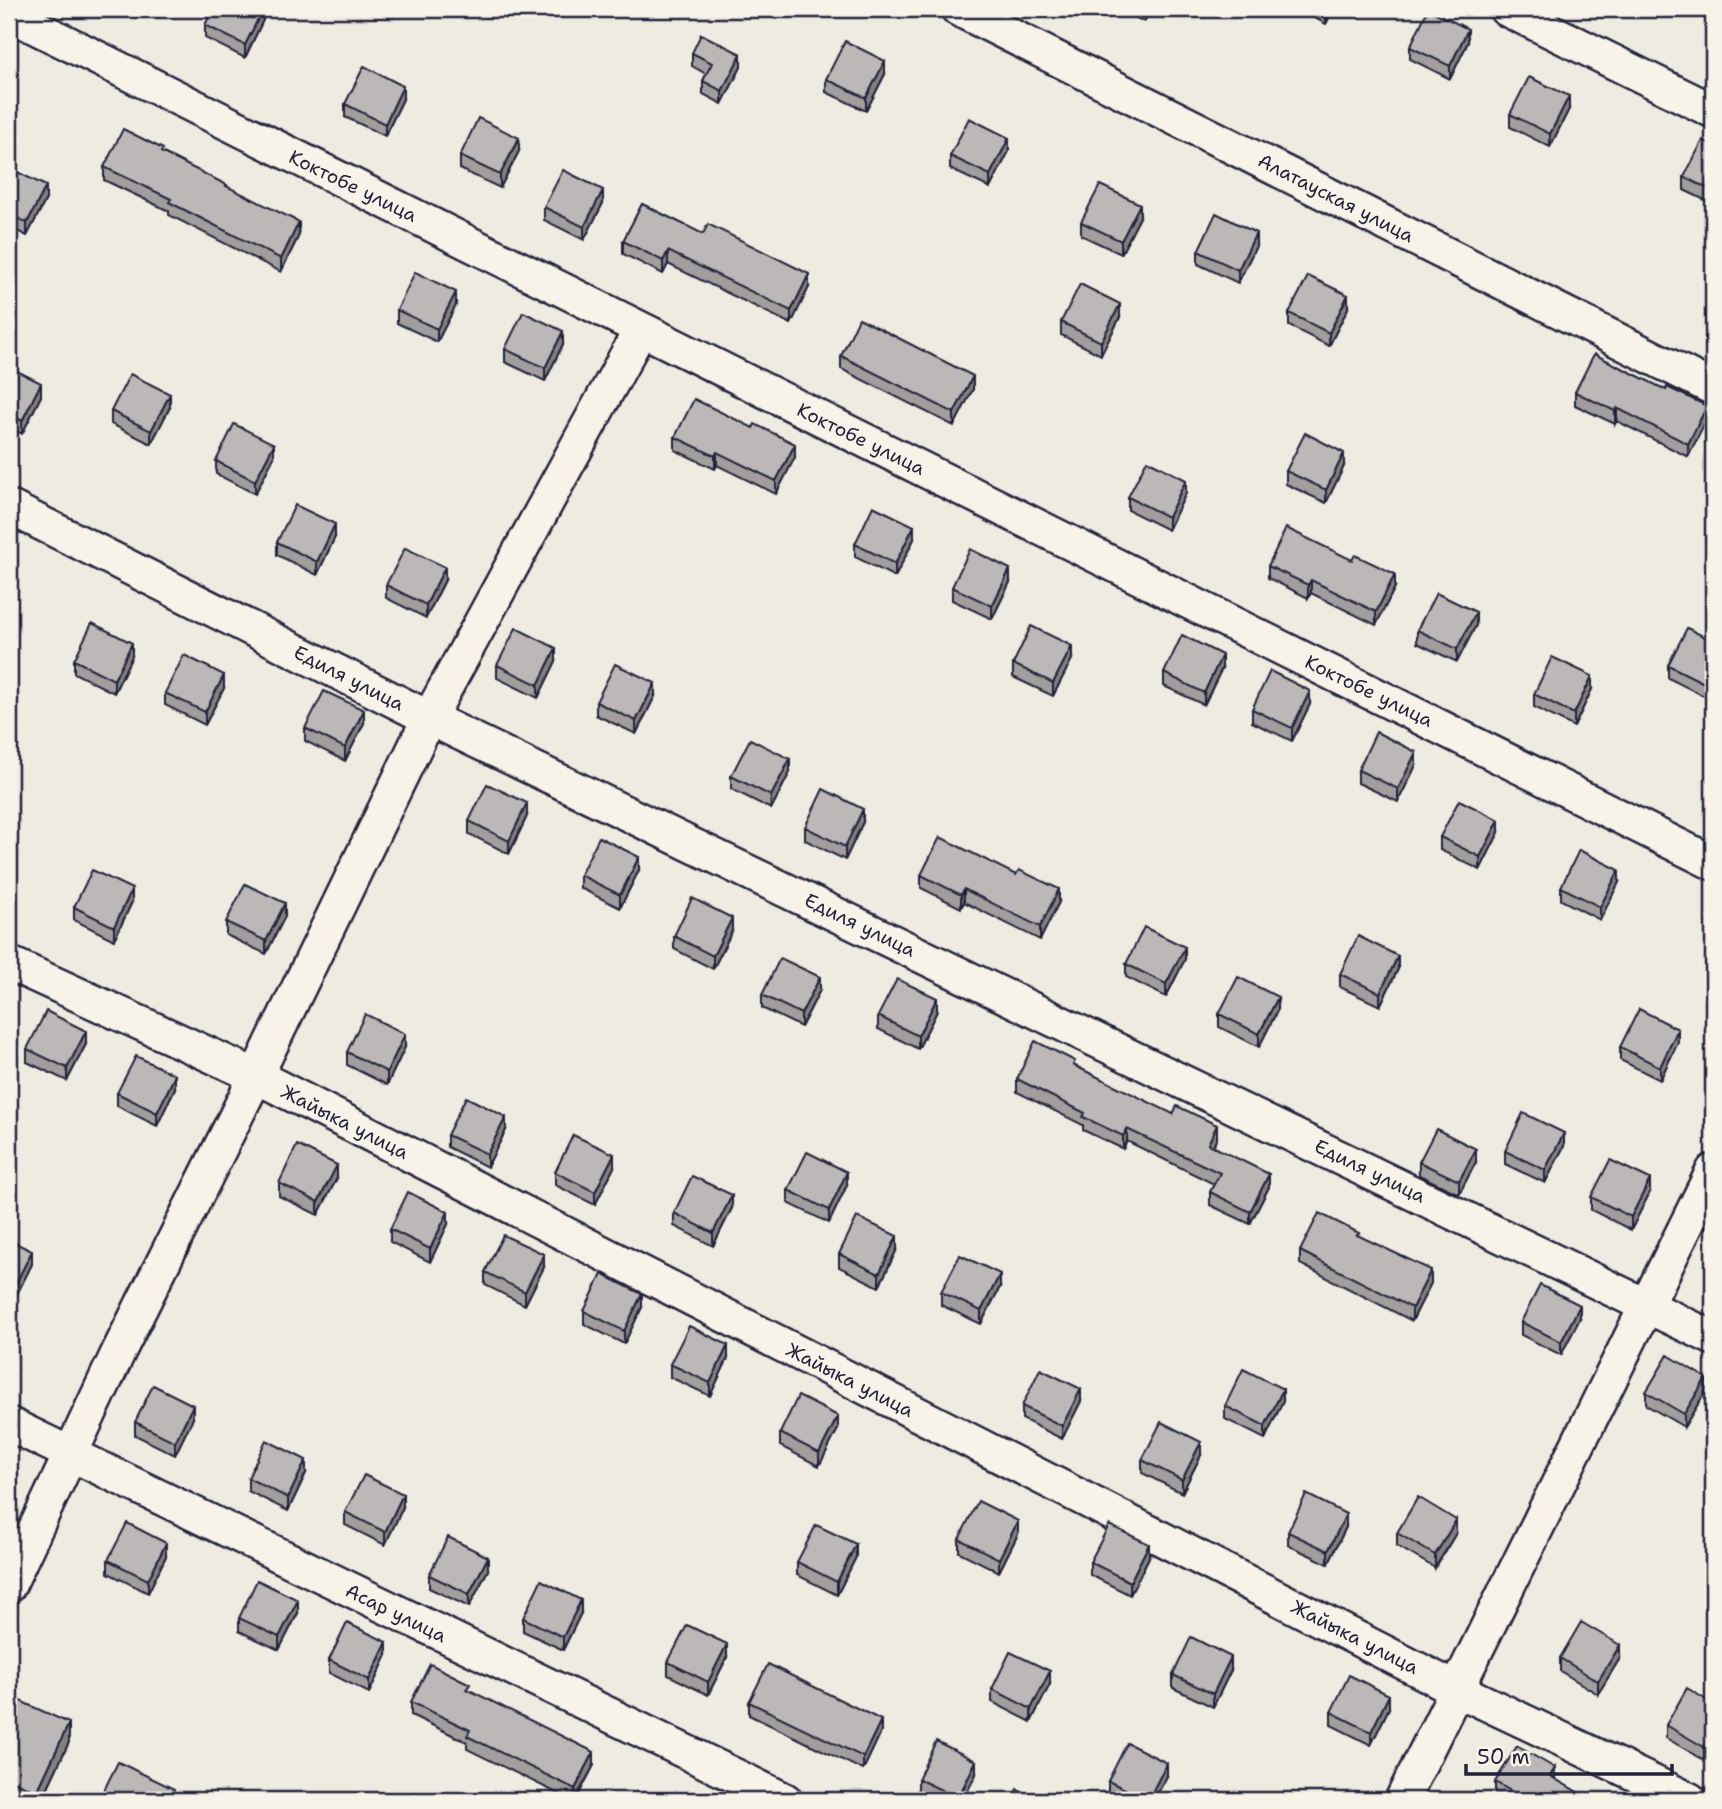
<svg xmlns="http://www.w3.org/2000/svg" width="1722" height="1809" font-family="'Shantell Sans',sans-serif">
<rect width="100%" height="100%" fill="#eeebe1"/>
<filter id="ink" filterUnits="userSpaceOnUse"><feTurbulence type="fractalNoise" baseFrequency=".0143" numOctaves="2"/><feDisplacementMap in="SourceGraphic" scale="14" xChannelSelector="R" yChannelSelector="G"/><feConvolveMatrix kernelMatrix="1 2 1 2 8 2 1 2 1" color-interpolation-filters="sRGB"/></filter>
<g filter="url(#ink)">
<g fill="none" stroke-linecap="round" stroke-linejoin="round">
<g stroke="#22223b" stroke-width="38">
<path id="street" d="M 958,9 L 1713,388
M 1506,9 L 1713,111
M 9,14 L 1713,863
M 9,507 L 429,718 L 1713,1338
M 9,963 L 256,1076 L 1458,1690 L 1690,1800
M 9,1424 L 785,1800
M 9,1585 L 118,1353 L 256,1076 L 429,718 L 641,329
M 1402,1800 L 1713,1171"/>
</g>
<use href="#street" stroke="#f7f3e8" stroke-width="33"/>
</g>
<path fill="#a19e9d" stroke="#22223b" stroke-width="2" d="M 263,9 L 263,20 L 245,58 L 205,38 L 205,25 Z
M 1118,9 L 1151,9 L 1144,22 Z
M 1297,9 L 1333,9 L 1326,24 Z
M 1468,42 L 1450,79 L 1410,59 L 1410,47 Z
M 692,53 L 741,67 L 722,104 L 703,94 L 703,81 L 706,74 L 692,66 Z
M 885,74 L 866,111 L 826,92 L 826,79 Z
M 403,99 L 385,136 L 345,117 L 345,104 Z
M 1569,109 L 1550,147 L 1510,127 L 1510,114 Z
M 1713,145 L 1713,204 L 1684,190 L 1684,177 Z
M 519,151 L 500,188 L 460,169 L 460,156 Z
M 1009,151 L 990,188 L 950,169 L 950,156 Z
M 163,153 L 227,187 L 299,235 L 281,272 L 169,215 L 169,211 L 104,180 L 104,167 Z
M 9,168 L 46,199 L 27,236 L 9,227 Z
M 603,203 L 584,240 L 544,220 L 544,207 Z
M 642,204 L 809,287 L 791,324 L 668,264 L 663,274 L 623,254 L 623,241 Z
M 1140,217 L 1121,254 L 1081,235 L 1081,222 Z
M 1256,246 L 1238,283 L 1198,264 L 1198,251 Z
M 456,305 L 437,342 L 397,323 L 397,310 Z
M 1348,308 L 1329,346 L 1289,326 L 1289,313 Z
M 1120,317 L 1101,355 L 1061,335 L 1061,322 Z
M 563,344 L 545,381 L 505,362 L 505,349 Z
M 841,356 L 973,389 L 954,426 L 841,369 Z
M 9,367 L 41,396 L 22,434 L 9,427 Z
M 1575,392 L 1707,419 L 1688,457 L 1617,421 L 1615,424 L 1575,405 Z
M 170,407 L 151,444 L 111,424 L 111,411 Z
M 675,437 L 795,457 L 776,494 L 717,465 L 715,469 L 675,450 Z
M 274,457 L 255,494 L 216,474 L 216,461 Z
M 1344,466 L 1326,503 L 1286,484 L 1286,471 Z
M 1186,493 L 1168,530 L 1128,510 L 1128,497 Z
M 335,537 L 317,575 L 277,555 L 277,542 Z
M 914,539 L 895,577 L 855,557 L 855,544 Z
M 1268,566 L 1395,587 L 1376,625 L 1311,593 L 1308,598 L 1268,578 Z
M 445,580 L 426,618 L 386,598 L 386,585 Z
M 1010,582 L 992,619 L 952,600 L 952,587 Z
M 1476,625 L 1457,662 L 1417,643 L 1417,630 Z
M 1713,641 L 1708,698 L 1668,678 L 1668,665 Z
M 132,656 L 114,693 L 74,673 L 74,660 Z
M 1072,659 L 1053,696 L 1013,677 L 1013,664 Z
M 556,661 L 538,698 L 497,678 L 497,665 Z
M 1222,668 L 1204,705 L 1164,686 L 1164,673 Z
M 224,688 L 205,725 L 165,705 L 165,693 Z
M 1592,689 L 1574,727 L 1534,707 L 1534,694 Z
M 655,696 L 636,734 L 596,715 L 596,702 Z
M 1310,704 L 1292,741 L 1252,722 L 1252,709 Z
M 364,723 L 345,761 L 305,741 L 305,728 Z
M 1416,765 L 1398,802 L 1358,783 L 1358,770 Z
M 790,772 L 771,809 L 731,789 L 731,776 Z
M 527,816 L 509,854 L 469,834 L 469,821 Z
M 863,822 L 845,860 L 805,840 L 805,827 Z
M 1499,832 L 1480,870 L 1440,850 L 1440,837 Z
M 639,870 L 620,908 L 580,888 L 580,875 Z
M 921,875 L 1059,902 L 1040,940 L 964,902 L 961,908 L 921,888 Z
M 1619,882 L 1600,920 L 1561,900 L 1561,887 Z
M 132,902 L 114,940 L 74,920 L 74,907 Z
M 285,916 L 266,954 L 226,935 L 226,922 Z
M 732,931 L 713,969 L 674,949 L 674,936 Z
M 1185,959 L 1166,997 L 1126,977 L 1126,964 Z
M 1398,969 L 1380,1006 L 1340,987 L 1340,974 Z
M 820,990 L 801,1027 L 762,1008 L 762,995 Z
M 1278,1009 L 1259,1047 L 1219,1027 L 1219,1014 Z
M 937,1011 L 918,1049 L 878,1029 L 878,1016 Z
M 1678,1042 L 1660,1080 L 1620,1060 L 1620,1047 Z
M 86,1044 L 67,1081 L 27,1062 L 27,1049 Z
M 405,1047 L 387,1085 L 347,1065 L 347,1052 Z
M 1075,1066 L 1217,1138 L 1213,1146 L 1269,1187 L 1250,1224 L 1210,1205 L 1210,1192 L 1214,1184 L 1127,1141 L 1123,1149 L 1083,1130 L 1083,1125 L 1017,1092 L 1017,1079 Z
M 175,1088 L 157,1126 L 117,1106 L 117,1093 Z
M 506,1130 L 487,1167 L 447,1147 L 447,1135 Z
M 1564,1146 L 1545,1183 L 1505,1164 L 1505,1151 Z
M 1419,1162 L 1476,1162 L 1459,1194 L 1419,1175 Z
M 614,1167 L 595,1205 L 555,1185 L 555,1172 Z
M 337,1178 L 318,1215 L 279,1196 L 279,1183 Z
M 847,1185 L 829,1223 L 788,1203 L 788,1190 Z
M 1650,1192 L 1631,1230 L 1591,1210 L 1591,1197 Z
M 732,1208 L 713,1246 L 674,1226 L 674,1213 Z
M 448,1224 L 430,1262 L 390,1242 L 390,1229 Z
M 1359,1236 L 1431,1283 L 1412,1321 L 1300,1264 L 1300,1251 Z
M 9,1240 L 32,1264 L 13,1302 L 9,1299 Z
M 897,1249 L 879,1287 L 839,1267 L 839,1254 Z
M 544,1267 L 525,1305 L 485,1285 L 485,1272 Z
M 1000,1287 L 981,1324 L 941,1305 L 941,1292 Z
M 642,1307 L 624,1344 L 584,1324 L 584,1311 Z
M 1580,1318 L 1561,1355 L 1521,1335 L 1521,1322 Z
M 728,1358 L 710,1396 L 670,1377 L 670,1364 Z
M 1706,1391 L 1684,1427 L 1646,1405 L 1646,1392 Z
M 1081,1401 L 1062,1439 L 1022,1419 L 1022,1406 Z
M 1283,1401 L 1265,1439 L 1225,1419 L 1225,1406 Z
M 193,1418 L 175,1455 L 135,1435 L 135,1422 Z
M 838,1429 L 819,1466 L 780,1446 L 780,1433 Z
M 1201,1455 L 1182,1493 L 1142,1473 L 1142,1460 Z
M 306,1473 L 288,1511 L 248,1491 L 248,1478 Z
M 403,1507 L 385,1545 L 345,1525 L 345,1512 Z
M 1346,1527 L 1328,1564 L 1288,1545 L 1288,1532 Z
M 1397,1533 L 1456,1533 L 1435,1568 L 1397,1546 Z
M 1018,1534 L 999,1572 L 959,1552 L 959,1539 Z
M 166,1556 L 148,1593 L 108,1573 L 108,1560 Z
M 856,1557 L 837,1595 L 797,1575 L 797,1562 Z
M 1149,1557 L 1130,1595 L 1090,1575 L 1090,1562 Z
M 488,1570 L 469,1607 L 429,1588 L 429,1575 Z
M 298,1613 L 279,1650 L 239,1631 L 239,1618 Z
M 581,1613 L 563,1650 L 523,1631 L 523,1618 Z
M 387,1655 L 369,1693 L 329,1673 L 329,1660 Z
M 727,1657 L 708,1695 L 668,1675 L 668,1662 Z
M 1560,1658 L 1620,1658 L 1598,1694 L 1560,1671 Z
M 1231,1670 L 1213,1707 L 1173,1688 L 1173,1675 Z
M 1050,1684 L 1031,1722 L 992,1702 L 992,1689 Z
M 470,1690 L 594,1765 L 576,1800 L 571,1800 L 467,1749 L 467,1742 L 411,1715 L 411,1702 Z
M 9,1696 L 69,1742 L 42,1800 L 13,1800 L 9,1798 Z
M 749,1702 L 881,1732 L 863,1770 L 749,1715 Z
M 1713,1704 L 1704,1760 L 1666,1738 L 1666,1725 Z
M 1389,1708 L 1371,1745 L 1331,1725 L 1331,1712 Z
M 976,1774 L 963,1800 L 935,1800 L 918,1792 L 918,1779 Z
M 1167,1776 L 1154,1800 L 1122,1800 L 1108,1793 L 1108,1781 Z
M 1555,1779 L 1591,1800 L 1505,1800 L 1495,1795 L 1495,1782 Z"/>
<path fill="#838180" stroke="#22223b" stroke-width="2" d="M 263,9 L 263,20 L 245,58 L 245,45 Z
M 1144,9 L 1151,9 L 1144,22 Z
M 1327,9 L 1333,9 L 1326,24 L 1326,11 Z
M 1468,29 L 1468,42 L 1450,79 L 1450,66 Z
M 741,54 L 741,67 L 722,104 L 722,91 Z
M 885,61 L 885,74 L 866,111 L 866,98 Z
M 403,86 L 403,99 L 385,136 L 385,124 Z
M 1569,96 L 1569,109 L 1550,147 L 1550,134 Z
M 519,138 L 519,151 L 500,188 L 500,175 Z
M 1009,138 L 1009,151 L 990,188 L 990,175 Z
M 46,186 L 46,199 L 27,236 L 27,223 Z
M 603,190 L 603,203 L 584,240 L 584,227 Z
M 1140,204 L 1140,217 L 1121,254 L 1121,241 Z
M 299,222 L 299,235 L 281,272 L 281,259 Z
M 1256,233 L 1256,246 L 1238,283 L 1238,270 Z
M 668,251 L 668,264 L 663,274 L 663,261 Z
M 809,274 L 809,287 L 791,324 L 791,311 Z
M 456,292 L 456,305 L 437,342 L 437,329 Z
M 1348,295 L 1348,308 L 1329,346 L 1329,333 Z
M 1120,304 L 1120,317 L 1101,355 L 1101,342 Z
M 563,331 L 563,344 L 545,381 L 545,368 Z
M 973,376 L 973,389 L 954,426 L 954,413 Z
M 41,383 L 41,396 L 22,434 L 22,421 Z
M 170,394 L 170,407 L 151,444 L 151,431 Z
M 1707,406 L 1707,419 L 1688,457 L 1688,444 Z
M 1617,408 L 1617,421 L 1615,424 L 1615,411 Z
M 274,444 L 274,457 L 255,494 L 255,481 Z
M 795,444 L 795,457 L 776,494 L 776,481 Z
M 717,452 L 717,465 L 715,469 L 715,456 Z
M 1344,453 L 1344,466 L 1326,503 L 1326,490 Z
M 1186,480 L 1186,493 L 1168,530 L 1168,517 Z
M 335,524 L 335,537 L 317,575 L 317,562 Z
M 914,526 L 914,539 L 895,577 L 895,564 Z
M 445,567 L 445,580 L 426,618 L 426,605 Z
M 1010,569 L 1010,582 L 992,619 L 992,606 Z
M 1395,574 L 1395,587 L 1376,625 L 1376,612 Z
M 1311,580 L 1311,593 L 1308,598 L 1308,585 Z
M 1476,612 L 1476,625 L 1457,662 L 1457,649 Z
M 12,617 L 12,630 L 9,637 L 9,624 Z
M 132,643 L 132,656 L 114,693 L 114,680 Z
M 1072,646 L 1072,659 L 1053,696 L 1053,683 Z
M 556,648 L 556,661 L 538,698 L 538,685 Z
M 1222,655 L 1222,668 L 1204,705 L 1204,693 Z
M 224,675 L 224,688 L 205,725 L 205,712 Z
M 1713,675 L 1713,688 L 1708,698 L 1708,685 Z
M 1592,676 L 1592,689 L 1574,727 L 1574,714 Z
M 655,683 L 655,696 L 636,734 L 636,721 Z
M 1310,691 L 1310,704 L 1292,741 L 1292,728 Z
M 364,710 L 364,723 L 345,761 L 345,748 Z
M 1416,752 L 1416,765 L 1398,802 L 1398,789 Z
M 790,759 L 790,772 L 771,809 L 771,796 Z
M 527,803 L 527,816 L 509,854 L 509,841 Z
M 863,809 L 863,822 L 845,860 L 845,847 Z
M 1499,820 L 1499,832 L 1480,870 L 1480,857 Z
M 17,845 L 17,858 L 9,875 L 9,862 Z
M 639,857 L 639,870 L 620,908 L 620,895 Z
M 1619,870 L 1619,882 L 1600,920 L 1600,907 Z
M 132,889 L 132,902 L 114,940 L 114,927 Z
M 964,889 L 964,902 L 961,908 L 961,895 Z
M 1059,889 L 1059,902 L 1040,940 L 1040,927 Z
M 285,903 L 285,916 L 266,954 L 266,941 Z
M 732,918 L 732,931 L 713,969 L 713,956 Z
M 1185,947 L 1185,959 L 1166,997 L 1166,984 Z
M 1398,956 L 1398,969 L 1380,1006 L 1380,993 Z
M 820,977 L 820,990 L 801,1027 L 801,1014 Z
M 1278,997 L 1278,1009 L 1259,1047 L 1259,1034 Z
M 937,998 L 937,1011 L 918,1049 L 918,1036 Z
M 1678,1029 L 1678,1042 L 1660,1080 L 1660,1067 Z
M 86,1031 L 86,1044 L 67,1081 L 67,1068 Z
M 405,1034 L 405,1047 L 387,1085 L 387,1072 Z
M 175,1075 L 175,1088 L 157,1126 L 157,1113 Z
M 506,1117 L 506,1130 L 487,1167 L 487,1154 Z
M 1217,1125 L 1217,1138 L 1208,1157 L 1208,1144 Z
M 1127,1129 L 1127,1141 L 1123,1149 L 1123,1136 Z
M 1564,1133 L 1564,1146 L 1545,1183 L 1545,1170 Z
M 1476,1149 L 1476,1162 L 1459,1194 L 1459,1181 Z
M 614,1154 L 614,1167 L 595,1205 L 595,1192 Z
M 337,1165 L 337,1178 L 318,1215 L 318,1202 Z
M 847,1172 L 847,1185 L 829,1223 L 829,1210 Z
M 1269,1174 L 1269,1187 L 1250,1224 L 1250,1212 Z
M 1650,1179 L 1650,1192 L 1631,1230 L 1631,1217 Z
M 732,1195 L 732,1208 L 713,1246 L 713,1233 Z
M 448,1212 L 448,1224 L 430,1262 L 430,1249 Z
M 897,1236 L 897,1249 L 879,1287 L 879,1274 Z
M 32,1251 L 32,1264 L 13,1302 L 13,1289 Z
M 544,1254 L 544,1267 L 525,1305 L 525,1292 Z
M 1431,1270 L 1431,1283 L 1412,1321 L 1412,1308 Z
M 1000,1274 L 1000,1287 L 981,1324 L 981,1311 Z
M 642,1294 L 642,1307 L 624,1344 L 624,1331 Z
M 1580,1305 L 1580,1318 L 1561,1355 L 1561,1342 Z
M 728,1345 L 728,1358 L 710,1396 L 710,1383 Z
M 1706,1378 L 1706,1391 L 1684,1427 L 1684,1414 Z
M 1081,1389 L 1081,1401 L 1062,1439 L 1062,1426 Z
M 1283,1389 L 1283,1401 L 1265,1439 L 1265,1426 Z
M 193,1405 L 193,1418 L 175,1455 L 175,1442 Z
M 838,1416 L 838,1429 L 819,1466 L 819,1453 Z
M 1201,1442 L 1201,1455 L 1182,1493 L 1182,1480 Z
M 306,1460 L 306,1473 L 288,1511 L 288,1498 Z
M 403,1494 L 403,1507 L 385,1545 L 385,1532 Z
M 1346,1514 L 1346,1527 L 1328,1564 L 1328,1551 Z
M 1456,1520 L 1456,1533 L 1435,1568 L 1435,1555 Z
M 1018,1521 L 1018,1534 L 999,1572 L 999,1559 Z
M 166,1543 L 166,1556 L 148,1593 L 148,1580 Z
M 856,1544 L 856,1557 L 837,1595 L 837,1582 Z
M 1149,1544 L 1149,1557 L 1130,1595 L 1130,1582 Z
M 488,1557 L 488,1570 L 469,1607 L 469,1594 Z
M 298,1600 L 298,1613 L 279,1650 L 279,1637 Z
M 581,1600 L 581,1613 L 563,1650 L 563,1637 Z
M 387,1642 L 387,1655 L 369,1693 L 369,1680 Z
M 727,1644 L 727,1657 L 708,1695 L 708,1682 Z
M 1620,1645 L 1620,1658 L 1598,1694 L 1598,1681 Z
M 1231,1657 L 1231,1670 L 1213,1707 L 1213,1694 Z
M 1050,1671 L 1050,1684 L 1031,1722 L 1031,1709 Z
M 1389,1695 L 1389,1708 L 1371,1745 L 1371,1732 Z
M 881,1720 L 881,1732 L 863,1770 L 863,1757 Z
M 69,1723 L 69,1742 L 42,1800 L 37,1800 L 37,1792 Z
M 1713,1732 L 1713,1745 L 1704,1760 L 1704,1747 Z
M 594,1752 L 594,1765 L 575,1800 L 575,1789 Z
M 976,1761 L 976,1774 L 963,1800 L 958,1800 Z
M 1167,1763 L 1167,1776 L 1154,1800 L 1148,1800 Z
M 1555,1768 L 1555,1781 L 1550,1776 Z
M 174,1789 L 174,1800 L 168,1800 Z"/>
<path fill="#bbb8b7" stroke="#22223b" stroke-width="2" d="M 213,9 L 263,9 L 245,45 L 205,25 Z
M 1428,9 L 1468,29 L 1450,66 L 1410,47 Z
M 701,34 L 741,54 L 722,91 L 703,81 L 712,63 L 692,53 Z
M 845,41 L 885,61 L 866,98 L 826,79 Z
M 364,66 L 403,86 L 385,124 L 345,104 Z
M 1529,77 L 1569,96 L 1550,134 L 1510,114 Z
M 478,118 L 519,138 L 500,175 L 460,156 Z
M 969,118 L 1009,138 L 990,175 L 950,156 Z
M 123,129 L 163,149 L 161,152 L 227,185 L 226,186 L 299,222 L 281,259 L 169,202 L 171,199 L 104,167 Z
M 1703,140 L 1713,145 L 1713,191 L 1684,177 Z
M 9,168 L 46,186 L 27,223 L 9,214 Z
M 563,170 L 603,190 L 584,227 L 544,207 Z
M 1100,185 L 1140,204 L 1121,241 L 1081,222 Z
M 642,204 L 703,234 L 708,224 L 809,274 L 791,311 L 668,251 L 663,261 L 623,241 Z
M 1216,213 L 1256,233 L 1238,270 L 1198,251 Z
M 415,272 L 456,292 L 437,329 L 397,310 Z
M 1308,276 L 1348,295 L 1329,333 L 1289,313 Z
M 1080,284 L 1120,304 L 1101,342 L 1061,322 Z
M 523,312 L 563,331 L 545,368 L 505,349 Z
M 859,318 L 973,376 L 954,413 L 841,356 Z
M 1594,354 L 1666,390 L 1667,387 L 1707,406 L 1688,444 L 1617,408 L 1615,411 L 1575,392 Z
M 9,367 L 41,383 L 22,421 L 9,414 Z
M 130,374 L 170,394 L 151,431 L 111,411 Z
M 694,399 L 753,428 L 755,424 L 795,444 L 776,481 L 717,452 L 715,456 L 675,437 Z
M 234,424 L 274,444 L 255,481 L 216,461 Z
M 1305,433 L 1344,453 L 1326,490 L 1286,471 Z
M 1147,460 L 1186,480 L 1168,517 L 1128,497 Z
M 295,505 L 335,524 L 317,562 L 277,542 Z
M 873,506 L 914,526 L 895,564 L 855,544 Z
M 1286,528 L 1352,560 L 1355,555 L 1395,574 L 1376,612 L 1311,580 L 1308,585 L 1268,566 Z
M 405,548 L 445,567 L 426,605 L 386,585 Z
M 970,549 L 1010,569 L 992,606 L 952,587 Z
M 1436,593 L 1476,612 L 1457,649 L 1417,630 Z
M 92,623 L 132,643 L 114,680 L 74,660 Z
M 1031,626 L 1072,646 L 1053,683 L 1013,664 Z
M 516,628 L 556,648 L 538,685 L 497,665 Z
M 1687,628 L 1713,641 L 1713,675 L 1708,685 L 1668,665 Z
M 1182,635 L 1222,655 L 1204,693 L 1164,673 Z
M 184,655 L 224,675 L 205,712 L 165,693 Z
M 1552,657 L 1592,676 L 1574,714 L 1534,694 Z
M 615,664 L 655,683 L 636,721 L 596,702 Z
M 1270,671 L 1310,691 L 1292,728 L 1252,709 Z
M 324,691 L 364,710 L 345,748 L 305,728 Z
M 1376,732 L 1416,752 L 1398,789 L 1358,770 Z
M 750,739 L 790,759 L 771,796 L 731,776 Z
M 487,784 L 527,803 L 509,841 L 469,821 Z
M 823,789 L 863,809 L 845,847 L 805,827 Z
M 1459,800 L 1499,820 L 1480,857 L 1440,837 Z
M 599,837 L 639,857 L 620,895 L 580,875 Z
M 940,837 L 1016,875 L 1019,870 L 1059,889 L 1040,927 L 964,889 L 961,895 L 921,875 Z
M 9,841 L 17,845 L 9,862 Z
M 1579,850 L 1619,870 L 1600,907 L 1561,887 Z
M 92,870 L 132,889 L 114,927 L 74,907 Z
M 245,884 L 285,903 L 266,941 L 226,922 Z
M 692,898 L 732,918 L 713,956 L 674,936 Z
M 1144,927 L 1185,947 L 1166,984 L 1126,964 Z
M 1358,936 L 1398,956 L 1380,993 L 1340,974 Z
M 780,958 L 820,977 L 801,1014 L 762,995 Z
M 1238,977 L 1278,997 L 1259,1034 L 1219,1014 Z
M 897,979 L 937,998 L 918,1036 L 878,1016 Z
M 1639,1009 L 1678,1029 L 1660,1067 L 1620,1047 Z
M 46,1011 L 86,1031 L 67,1068 L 27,1049 Z
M 365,1014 L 405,1034 L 387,1072 L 347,1052 Z
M 1035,1041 L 1075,1061 L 1073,1065 L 1173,1114 L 1177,1106 L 1217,1125 L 1208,1144 L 1269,1174 L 1250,1212 L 1210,1192 L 1220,1173 L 1127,1129 L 1123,1136 L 1083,1117 L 1085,1113 L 1017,1079 Z
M 136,1056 L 175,1075 L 157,1113 L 117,1093 Z
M 466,1097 L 506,1117 L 487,1154 L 447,1135 Z
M 1523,1113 L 1564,1133 L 1545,1170 L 1505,1151 Z
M 1436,1129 L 1476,1149 L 1459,1181 L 1419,1162 Z
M 573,1135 L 614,1154 L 595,1192 L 555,1172 Z
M 297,1145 L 337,1165 L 318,1202 L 279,1183 Z
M 807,1152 L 847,1172 L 829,1210 L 788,1190 Z
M 1610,1160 L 1650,1179 L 1631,1217 L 1591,1197 Z
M 692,1176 L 732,1195 L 713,1233 L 674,1213 Z
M 408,1192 L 448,1212 L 430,1249 L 390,1229 Z
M 1319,1213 L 1359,1233 L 1357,1235 L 1431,1270 L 1412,1308 L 1300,1251 Z
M 857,1217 L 897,1236 L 879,1274 L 839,1254 Z
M 503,1235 L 544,1254 L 525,1292 L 485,1272 Z
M 9,1240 L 32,1251 L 13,1289 L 9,1286 Z
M 960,1255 L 1000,1274 L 981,1311 L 941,1292 Z
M 602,1274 L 642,1294 L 624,1331 L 584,1311 Z
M 1540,1285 L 1580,1305 L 1561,1342 L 1521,1322 Z
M 689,1326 L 728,1345 L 710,1383 L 670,1364 Z
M 1668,1355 L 1706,1378 L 1684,1414 L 1646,1392 Z
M 1040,1369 L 1081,1389 L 1062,1426 L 1022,1406 Z
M 1243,1369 L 1283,1389 L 1265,1426 L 1225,1406 Z
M 153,1385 L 193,1405 L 175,1442 L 135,1422 Z
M 798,1396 L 838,1416 L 819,1453 L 780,1433 Z
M 1161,1422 L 1201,1442 L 1182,1480 L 1142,1460 Z
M 266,1440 L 306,1460 L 288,1498 L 248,1478 Z
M 364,1475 L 403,1494 L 385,1532 L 345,1512 Z
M 1306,1494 L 1346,1514 L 1328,1551 L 1288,1532 Z
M 1418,1497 L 1456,1520 L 1435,1555 L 1397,1533 Z
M 978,1501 L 1018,1521 L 999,1559 L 959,1539 Z
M 127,1523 L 166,1543 L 148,1580 L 108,1560 Z
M 816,1525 L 856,1544 L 837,1582 L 797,1562 Z
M 1109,1525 L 1149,1544 L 1130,1582 L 1090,1562 Z
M 448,1537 L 488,1557 L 469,1594 L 429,1575 Z
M 257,1580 L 298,1600 L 279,1637 L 239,1618 Z
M 541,1580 L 581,1600 L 563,1637 L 523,1618 Z
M 1581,1622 L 1620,1645 L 1598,1681 L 1560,1658 Z
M 347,1623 L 387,1642 L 369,1680 L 329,1660 Z
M 687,1625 L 727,1644 L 708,1682 L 668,1662 Z
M 1191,1637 L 1231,1657 L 1213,1694 L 1173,1675 Z
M 1010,1652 L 1050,1671 L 1031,1709 L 992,1689 Z
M 430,1664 L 470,1684 L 467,1689 L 594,1752 L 575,1789 L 467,1736 L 470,1730 L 411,1702 Z
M 768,1664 L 881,1720 L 863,1757 L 749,1702 Z
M 1349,1675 L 1389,1695 L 1371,1732 L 1331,1712 Z
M 1687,1688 L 1713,1704 L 1713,1732 L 1704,1747 L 1666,1725 Z
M 9,1696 L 69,1723 L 37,1792 L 9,1779 Z
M 936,1741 L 976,1761 L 958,1798 L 918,1779 Z
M 1127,1743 L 1167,1763 L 1148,1800 L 1108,1781 Z
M 1517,1746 L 1555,1768 L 1550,1776 L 1591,1800 L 1527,1800 L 1495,1782 Z
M 118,1762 L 174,1789 L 168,1800 L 99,1800 Z
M 1017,1789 L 1040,1800 L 1012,1800 Z"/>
</g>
<g text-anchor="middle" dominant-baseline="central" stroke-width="7" stroke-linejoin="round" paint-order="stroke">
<g font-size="19" fill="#22223b" stroke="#f7f3e8">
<text transform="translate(353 186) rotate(26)">Коктобе улица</text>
<text transform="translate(1336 198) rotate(27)">Алатауская улица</text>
<text transform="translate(861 439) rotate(26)">Коктобе улица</text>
<text transform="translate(349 678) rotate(27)">Едиля улица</text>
<text transform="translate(1369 691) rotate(26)">Коктобе улица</text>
<text transform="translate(860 925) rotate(26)">Едиля улица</text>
<text transform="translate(345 1122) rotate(27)">Жайыка улица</text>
<text transform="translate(1370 1171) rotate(26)">Едиля улица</text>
<text transform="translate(850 1380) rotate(27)">Жайыка улица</text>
<text transform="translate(396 1613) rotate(26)">Асар улица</text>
<text transform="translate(1355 1637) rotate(27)">Жайыка улица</text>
</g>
</g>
<rect width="1722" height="1809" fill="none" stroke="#f7f3e8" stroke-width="35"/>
<rect x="18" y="18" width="1687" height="1774" fill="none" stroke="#22223b" stroke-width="2.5" filter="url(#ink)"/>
<path d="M1466 1764v10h206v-10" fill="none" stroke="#22223b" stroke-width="3.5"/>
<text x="1477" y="1764" font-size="21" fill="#22223b" stroke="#f7f3e8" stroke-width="5" paint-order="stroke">50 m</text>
</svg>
